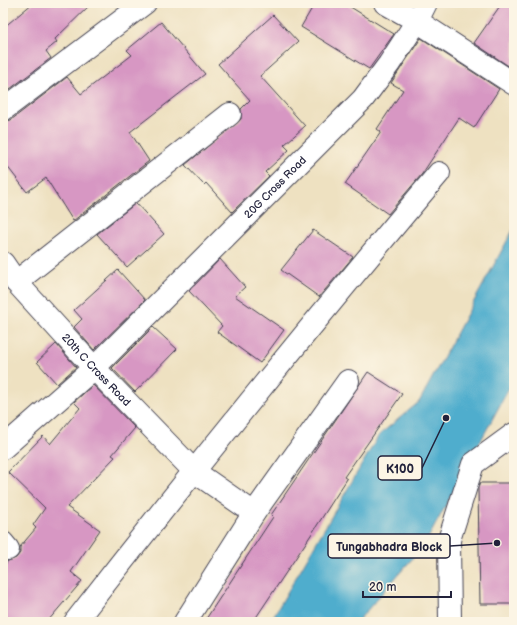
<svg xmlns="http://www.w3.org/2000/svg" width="517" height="625" font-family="'Balsamiq Sans',sans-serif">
<rect width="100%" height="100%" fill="#fcf5e5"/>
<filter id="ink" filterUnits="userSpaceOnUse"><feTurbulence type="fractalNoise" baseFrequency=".025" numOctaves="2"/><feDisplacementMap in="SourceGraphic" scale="8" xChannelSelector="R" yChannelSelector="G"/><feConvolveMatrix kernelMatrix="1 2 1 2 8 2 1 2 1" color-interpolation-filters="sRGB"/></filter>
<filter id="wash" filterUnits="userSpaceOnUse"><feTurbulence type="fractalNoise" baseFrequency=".012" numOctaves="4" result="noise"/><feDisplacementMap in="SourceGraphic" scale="16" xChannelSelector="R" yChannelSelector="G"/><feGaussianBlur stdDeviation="0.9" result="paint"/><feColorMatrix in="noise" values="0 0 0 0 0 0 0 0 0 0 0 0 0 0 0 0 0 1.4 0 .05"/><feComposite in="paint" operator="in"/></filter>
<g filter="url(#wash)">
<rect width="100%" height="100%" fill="#eee1c1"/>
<path fill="#4fadcd" stroke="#386884" d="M 514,228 L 514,379 L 425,544 L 357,622 L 270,622 L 379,435 L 419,402 Z"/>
<g id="blocks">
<path fill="#d797c3" d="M 33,3 L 92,3 L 55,39 L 57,42 L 46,51 L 51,58 L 10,89 L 3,80 L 3,28 Z
M 315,3 L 344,3 L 394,34 L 369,69 L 301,27 Z
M 502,3 L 514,3 L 514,61 L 510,67 L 474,43 Z
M 273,15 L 298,42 L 260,76 L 305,126 L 284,145 L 289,150 L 265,172 L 269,176 L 232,212 L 206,183 L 204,185 L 185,165 L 241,119 L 241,109 L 250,100 L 218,64 Z
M 161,22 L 205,74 L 130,132 L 149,161 L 73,221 L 46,178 L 27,192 L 3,161 L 3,122 L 11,120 L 67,77 L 81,94 L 132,55 L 127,50 Z
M 421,38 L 499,89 L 474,128 L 459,118 L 422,174 L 388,214 L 345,184 L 381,132 L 377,129 L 403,90 L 391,83 Z
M 136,203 L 164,234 L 127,267 L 97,234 Z
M 313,230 L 353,257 L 319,297 L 281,270 Z
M 220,259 L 245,287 L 235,296 L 284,330 L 260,363 L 217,332 L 222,326 L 189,291 Z
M 118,270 L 145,300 L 94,350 L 74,327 L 82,319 L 74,310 Z
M 153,327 L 177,349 L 135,392 L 112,368 Z
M 56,344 L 76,367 L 57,384 L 37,362 Z
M 368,372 L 402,394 L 344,477 L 347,479 L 307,541 L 253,622 L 204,622 L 273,517 L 271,515 Z
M 93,385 L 135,428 L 112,455 L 115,457 L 67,507 L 100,530 L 71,572 L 82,581 L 47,622 L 3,622 L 3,567 L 8,561 L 16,558 L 20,553 L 20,547 L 36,528 L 33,525 L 45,508 L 8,472 L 43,436 L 50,444 L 80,408 L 74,402 Z
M 480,483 L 514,483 L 514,604 L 480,604 L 478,488 Z"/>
</g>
</g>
<g filter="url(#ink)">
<use href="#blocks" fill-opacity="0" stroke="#413f4f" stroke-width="1"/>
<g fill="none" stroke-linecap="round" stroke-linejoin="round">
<g stroke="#413f4f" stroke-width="24">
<g id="street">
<path d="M 426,3 L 417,21 L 514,84"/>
<path d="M 3,110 L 145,3"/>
<path id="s1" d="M 3,263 L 16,282 L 94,368 L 195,472 L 254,513"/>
<path d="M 16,282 L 230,114"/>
<path id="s2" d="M 3,448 L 94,368 L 363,99 L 389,64 L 417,21 L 385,3"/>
<path d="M 3,543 L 8,549"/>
<path d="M 75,622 C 193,470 315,320 439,173"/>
<path d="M 185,622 L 254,513 L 348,381"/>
<path d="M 450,622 L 449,540 L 473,464 L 514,434"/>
</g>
</g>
<use href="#street" stroke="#fff" stroke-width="22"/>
</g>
</g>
<g text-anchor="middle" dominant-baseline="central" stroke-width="3" stroke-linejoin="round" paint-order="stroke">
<g font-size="11" fill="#22223b" stroke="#fcf5e5">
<text stroke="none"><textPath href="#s2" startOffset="377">20G Cross Road</textPath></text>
<text stroke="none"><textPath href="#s1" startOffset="142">20th C Cross Road</textPath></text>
</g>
</g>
<path fill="none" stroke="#22223b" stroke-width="1.5" d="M446 418L422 468M497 543L450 546"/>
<g fill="#22223b" stroke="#fcf5e5" stroke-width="1.5">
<circle cx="446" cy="418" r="4"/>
<circle cx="497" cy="543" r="4"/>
</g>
<g fill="#fcf5e5" stroke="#22223b" stroke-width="1.5">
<rect x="378" y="456" width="44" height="24" rx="4"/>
<rect x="328" y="534" width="122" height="24" rx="4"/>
</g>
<g font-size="12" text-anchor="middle" font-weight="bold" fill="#22223b">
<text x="400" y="473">K100</text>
<text x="389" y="551">Tungabhadra Block</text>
</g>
<rect width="517" height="625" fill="none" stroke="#fcf5e5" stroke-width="16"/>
<path d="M363 591v6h88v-6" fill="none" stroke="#22223b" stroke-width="2"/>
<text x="369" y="591" font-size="12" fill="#22223b" stroke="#fcf5e5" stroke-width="3" paint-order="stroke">20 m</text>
</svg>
